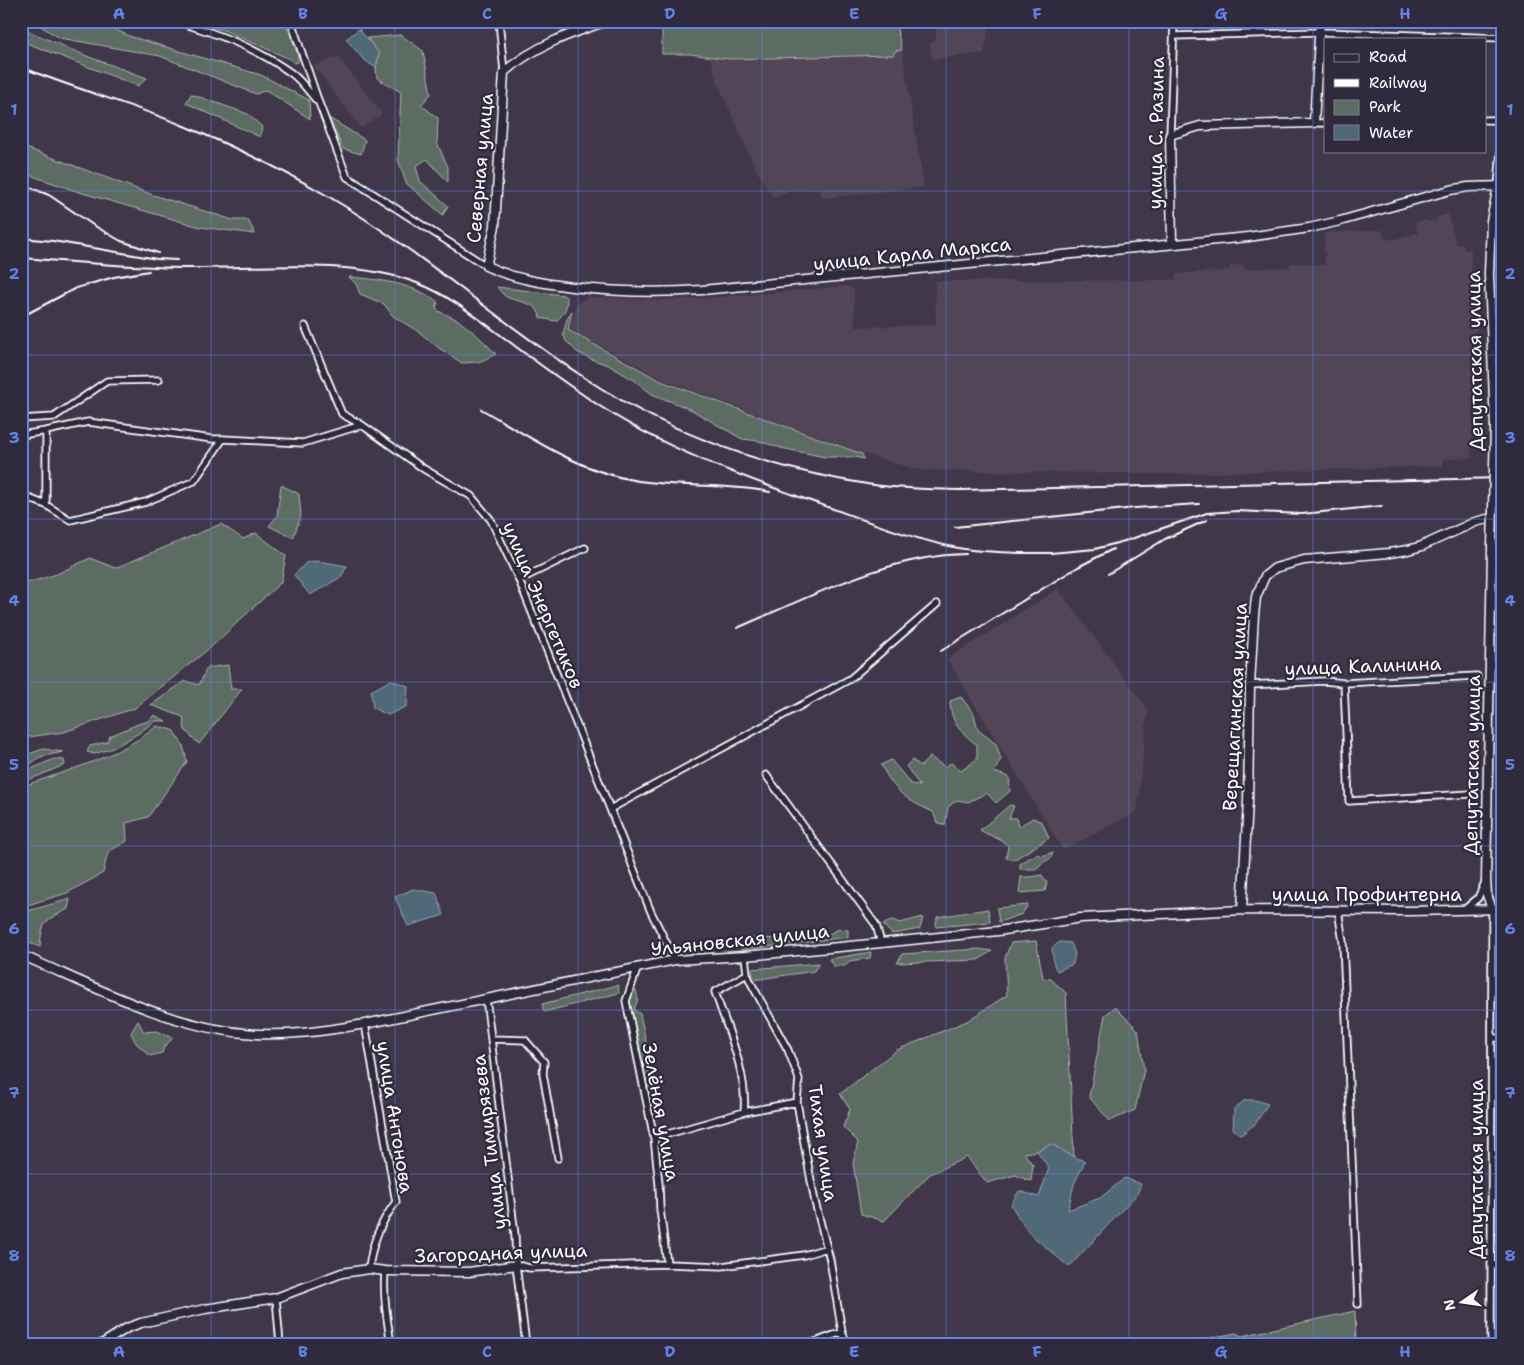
<svg xmlns="http://www.w3.org/2000/svg" width="1524" height="1365" font-family="'Shantell Sans',sans-serif">
<rect width="100%" height="100%" fill="#41374b"/>
<filter id="ink" filterUnits="userSpaceOnUse"><feTurbulence type="fractalNoise" baseFrequency=".02" numOctaves="2"/><feDisplacementMap in="SourceGraphic" scale="10" xChannelSelector="R" yChannelSelector="G"/><feConvolveMatrix kernelMatrix="1 2 1 2 8 2 1 2 1" color-interpolation-filters="sRGB"/></filter>
<g filter="url(#ink)">
<path fill="#524458" d="M 941,21 L 990,21 L 984,53 L 932,59 L 930,45 L 936,39 L 936,29 Z
M 902,50 L 924,187 L 822,198 L 820,190 L 791,190 L 773,197 L 755,168 L 718,83 L 710,57 L 729,59 L 893,55 L 895,51 Z
M 338,56 L 382,114 L 361,128 L 314,66 Z
M 1448,214 L 1456,244 L 1464,244 L 1464,250 L 1471,250 L 1471,300 L 1477,301 L 1477,325 L 1471,458 L 1443,459 L 1442,466 L 1176,474 L 918,470 L 864,454 L 662,379 L 570,329 L 576,304 L 589,297 L 660,300 L 711,298 L 847,286 L 854,290 L 855,327 L 936,325 L 935,281 L 1176,280 L 1176,274 L 1229,270 L 1230,266 L 1243,265 L 1244,269 L 1289,267 L 1291,263 L 1325,265 L 1324,233 L 1382,230 L 1385,239 L 1390,238 L 1391,240 L 1418,233 L 1415,222 L 1427,220 L 1428,222 L 1437,220 L 1436,217 Z
M 1058,589 L 1148,709 L 1137,812 L 1063,850 L 947,659 Z"/>
<path fill="#5b6c63" stroke="#adb6b1" d="M 32,21 L 95,21 L 132,37 L 261,75 L 309,100 L 310,119 L 266,90 L 256,94 L 160,56 L 60,38 Z
M 191,21 L 285,21 L 298,54 L 298,62 L 294,63 L 292,60 L 226,31 Z
M 667,21 L 895,21 L 902,50 L 895,51 L 893,55 L 729,59 L 690,54 L 662,54 L 662,29 L 667,29 Z
M 21,28 L 89,57 L 147,78 L 138,86 L 21,41 Z
M 401,35 L 423,51 L 431,94 L 421,105 L 438,118 L 437,143 L 448,167 L 448,182 L 427,159 L 416,166 L 420,181 L 448,206 L 443,215 L 406,183 L 398,159 L 401,92 L 377,78 L 376,68 L 379,53 L 367,38 Z
M 191,94 L 248,114 L 262,127 L 260,137 L 186,103 Z
M 329,118 L 365,140 L 361,154 L 343,149 Z
M 21,146 L 153,195 L 233,220 L 248,220 L 255,234 L 200,227 L 79,192 L 21,172 Z
M 349,277 C 378,279 415,284 438,302 L 436,308 L 438,311 L 458,320 L 478,336 L 496,354 L 479,362 L 462,363 L 439,348 L 419,332 L 393,316 L 384,304 L 360,294 L 356,284 Z
M 497,287 L 563,295 L 567,298 C 567,309 564,314 556,321 L 540,318 C 539,301 517,303 505,296 C 502,294 500,290 497,287 Z
M 572,311 L 568,330 L 661,381 L 862,454 L 864,459 L 855,457 L 825,457 L 781,448 L 759,441 L 742,439 L 690,409 L 652,394 L 634,380 L 608,365 L 591,359 L 577,352 L 566,341 L 563,334 L 567,319 Z
M 281,485 L 299,494 L 301,516 L 293,538 L 269,526 L 277,516 Z
M 221,524 L 243,539 L 256,533 L 286,556 L 281,582 L 211,647 L 135,708 L 64,732 L 21,738 L 21,585 L 57,574 L 90,558 L 115,568 Z
M 228,665 L 231,689 L 242,689 L 199,744 L 185,730 L 183,717 L 151,705 L 185,681 L 199,685 L 207,668 Z
M 961,697 L 974,714 L 978,730 L 996,744 L 1001,759 L 994,772 L 1009,777 L 1010,791 L 996,803 L 987,793 L 968,802 L 957,800 L 948,807 L 945,825 L 937,822 L 933,812 C 905,799 896,793 881,765 L 891,760 L 911,784 L 920,786 L 906,766 L 912,760 L 921,766 L 930,757 L 945,767 L 951,763 L 961,771 L 977,759 L 977,745 C 960,731 951,724 950,701 Z
M 154,715 L 166,721 L 155,721 L 139,733 L 113,748 L 94,754 L 87,752 L 90,746 L 107,742 L 110,736 L 138,724 L 149,721 Z
M 157,726 L 173,730 L 183,745 L 187,762 L 148,817 L 126,823 L 127,841 L 108,852 L 103,873 L 67,893 L 21,907 L 21,787 C 67,770 118,758 157,726 Z
M 43,749 L 63,752 L 40,757 L 33,762 L 24,767 L 21,765 L 21,759 L 26,755 Z
M 54,759 L 64,760 L 65,765 C 50,770 37,778 21,782 L 22,773 Z
M 1010,805 L 1014,806 L 1009,818 L 1016,818 L 1018,827 L 1033,818 L 1042,822 L 1049,838 L 1015,859 L 1006,858 L 1008,846 C 1001,838 989,836 980,830 Z
M 1053,852 L 1051,858 L 1042,863 L 1036,869 L 1020,869 L 1020,864 L 1036,854 L 1042,856 Z
M 1042,875 L 1047,883 L 1045,891 L 1019,893 L 1021,877 L 1031,877 Z
M 70,899 L 68,909 C 45,921 42,920 40,947 L 21,940 L 21,913 Z
M 1028,905 L 1022,914 L 999,922 L 997,908 Z
M 988,909 L 990,922 L 936,927 L 937,917 Z
M 923,917 L 920,929 L 892,934 L 883,925 L 892,920 L 900,923 Z
M 839,929 L 848,930 L 848,937 L 741,950 L 742,941 L 749,938 L 791,939 L 825,936 Z
M 1036,941 L 1043,978 L 1051,979 L 1066,993 L 1074,1157 L 1051,1144 L 1037,1151 L 1024,1153 L 1033,1165 L 1031,1181 L 1015,1175 L 987,1183 L 967,1157 L 930,1174 L 884,1221 L 861,1214 L 853,1163 L 858,1142 L 843,1127 L 850,1109 L 840,1094 L 897,1050 L 967,1021 L 1007,995 L 1005,958 L 1011,943 Z
M 979,949 L 992,951 L 978,960 L 897,963 L 902,954 Z
M 871,952 L 870,958 L 849,961 L 845,966 L 833,966 L 829,959 Z
M 819,963 L 814,971 L 753,980 L 752,969 Z
M 618,985 L 619,993 L 544,1012 L 542,1004 Z
M 633,989 L 636,990 L 638,999 L 634,1010 L 640,1014 L 647,1046 L 651,1087 L 645,1086 L 629,1005 Z
M 1115,1007 L 1138,1030 L 1144,1070 L 1135,1110 L 1110,1121 L 1089,1097 L 1105,1015 Z
M 138,1021 L 144,1032 L 156,1031 L 173,1038 L 164,1047 L 162,1053 L 150,1056 L 136,1043 L 131,1033 Z
M 1355,1311 L 1356,1344 L 1176,1344 L 1236,1333 L 1242,1336 Z"/>
<path fill="#506978" stroke="#96a5ae" d="M 359,29 L 379,53 L 376,68 L 363,59 L 346,39 Z
M 318,561 L 347,566 L 341,577 L 310,595 L 294,575 L 307,562 Z
M 391,680 L 408,686 L 407,706 L 388,715 L 373,708 L 371,691 Z
M 413,889 L 436,893 L 444,915 L 408,926 L 395,897 Z
M 1060,942 L 1071,943 L 1075,954 L 1073,964 L 1057,971 L 1054,965 L 1052,948 Z
M 1245,1100 L 1255,1100 L 1268,1104 L 1255,1124 L 1241,1135 L 1233,1129 L 1234,1109 Z
M 1051,1144 L 1074,1157 L 1085,1161 L 1074,1184 L 1068,1210 L 1100,1198 L 1125,1178 L 1141,1184 L 1137,1194 L 1069,1267 L 1028,1232 L 1011,1205 L 1019,1191 L 1039,1197 L 1049,1168 L 1037,1151 Z"/>
<g fill="none" stroke-linecap="round" stroke-linejoin="round">
<g stroke="#fff" stroke-width="9">
<path id="street" d="M 175,21 C 216,33 257,48 291,73 C 301,80 309,92 317,101
M 291,21 L 319,103 L 347,177 L 486,266
M 499,21 L 504,72
M 1174,36 L 1320,32 L 1503,38
M 1485,120 L 1503,120
M 1314,123 L 1325,123
M 1170,135 L 1174,21
M 1498,186 L 1503,125
M 305,326 L 342,414 L 362,425 L 424,469 L 471,496 L 491,520 L 519,580 L 651,912 L 675,960
M 21,419 L 54,417 L 107,381 L 159,380
M 21,435 L 46,431
M 223,439 L 194,481 L 146,502 L 70,520 L 46,505 L 46,431 L 88,422 L 212,439 L 223,439 L 303,443 L 362,425
M 21,495 L 46,505
M 519,580 L 585,548
M 1344,683 L 1349,801 L 1471,794
M 1250,685 L 1324,681 L 1344,683 L 1477,676
M 766,775 L 876,925 L 881,943
M 610,809 L 850,679 L 937,604
M 1338,910 L 1343,942 L 1358,1304
M 1464,910 L 1478,898 L 1485,882
M 745,956 L 747,974 L 751,983 L 788,1050 L 799,1079 L 797,1102 L 804,1143 L 815,1202 L 830,1260 L 842,1332 L 847,1344
M 638,967 L 626,1001 L 654,1138 L 659,1184 L 660,1209 L 667,1264
M 486,998 L 515,1235 L 516,1265 L 526,1344
M 365,1024 L 396,1202 C 380,1223 372,1243 369,1269
M 1493,1038 L 1503,1038
M 492,1039 L 525,1040 L 544,1062 L 543,1074 L 558,1158
M 744,1112 C 748,1074 727,1028 715,992 L 747,974
M 654,1138 L 744,1112 L 797,1102
M 1492,1154 L 1503,1154
M 516,1265 L 530,1268 L 667,1264 L 722,1266 L 804,1255 L 827,1248
M 1492,1265 L 1503,1264
M 385,1271 C 383,1296 387,1320 391,1344
M 276,1298 L 280,1344
M 810,1344 L 842,1332
M 1491,1344 L 1492,909"/>
</g>
<g stroke="#fff" stroke-width="11">
<path id="secondary" d="M 607,21 C 569,34 535,46 504,72 L 495,226 L 486,266 C 514,279 542,283 572,287 C 616,292 658,293 702,290 L 1248,237 L 1309,228 L 1340,221 L 1450,190 L 1468,187 L 1503,186
M 1172,244 L 1170,135 L 1200,126 L 1314,123 L 1320,21
M 1495,426 L 1489,274 L 1491,221 L 1498,186
M 1492,549 L 1486,880 L 1487,895 L 1492,909
M 1242,910 L 1248,801 L 1250,685 L 1254,615 L 1256,597 L 1265,576 L 1275,568 L 1304,560 L 1389,553 L 1408,550 L 1422,546 L 1475,522 L 1491,518 L 1503,518
M 21,955 C 91,985 167,1026 244,1033 C 284,1037 325,1031 365,1024 L 675,960 L 745,956 L 881,943 L 998,931 L 1081,918 L 1242,910 L 1410,911 L 1503,909
M 102,1344 L 127,1328 L 141,1323 L 205,1309 L 276,1298 L 342,1273 L 369,1269 L 385,1271 L 469,1272 L 516,1265"/>
</g>
<use href="#street" stroke="#2f2a3d" stroke-width="5.5"/>
<use href="#secondary" stroke="#2f2a3d" stroke-width="8"/>
<path stroke="#fff" stroke-width="2" d="M 21,67 C 75,89 131,104 184,126 C 233,146 281,169 326,195 C 419,249 498,322 588,380 C 671,434 769,469 867,484 C 898,489 930,489 961,490 L 1503,478
M 21,184 L 49,195 L 93,225 L 121,241 L 158,253
M 21,238 L 53,241 L 157,259 L 177,260
M 21,258 C 78,262 136,268 193,268 C 264,268 350,258 417,283 C 449,295 476,317 503,337 C 533,360 564,382 595,403 C 660,446 732,473 805,499 C 855,516 906,538 958,548 C 980,552 1001,552 1023,553
M 21,317 L 76,288 L 114,277 L 149,271
M 481,409 C 530,437 577,470 633,480 C 678,488 725,483 770,492
M 955,527 L 1135,508 L 1199,504
M 1016,553 L 1051,553 L 1095,549 L 1128,540 L 1207,513 L 1237,511 L 1302,514 L 1382,506
M 1108,574 L 1165,539 L 1207,520
M 737,628 C 808,598 888,555 966,554
M 941,651 L 1078,567 L 1113,549"/>
<g stroke="#fff" stroke-width="11" stroke-linecap="butt">
<path id="secondary-bridge" d="M 1492,549 L 1495,426"/>
</g>
<use href="#secondary-bridge" stroke="#2f2a3d" stroke-width="8"/>
</g>
</g>
<path fill="none" stroke="#6183e4" stroke-width="1" stroke-opacity="0.55" d="M 211,21 L 211,1344M 395,21 L 395,1344M 578,21 L 578,1344M 762,21 L 762,1344M 946,21 L 946,1344M 1129,21 L 1129,1344M 1313,21 L 1313,1344M 21,191 L 1503,191M 21,355 L 1503,355M 21,519 L 1503,519M 21,682 L 1503,682M 21,846 L 1503,846M 21,1010 L 1503,1010M 21,1174 L 1503,1174"/>
<g text-anchor="middle" dominant-baseline="central" stroke-width="4.5" stroke-linejoin="round" paint-order="stroke">
<g font-size="19" fill="#fff" stroke="#2f2a3d">
<text transform="translate(1156 133) rotate(-89)">улица С. Разина</text>
<text transform="translate(480 168) rotate(-85)">Северная улица</text>
<text transform="translate(912 254) rotate(-6)">улица Карла Маркса</text>
<text transform="translate(1475 361) rotate(-91)">Депутатская улица</text>
<text transform="translate(543 605) rotate(67)">улица Энергетиков</text>
<text transform="translate(1363 666) rotate(-2)">улица Калинина</text>
<text transform="translate(1235 707) rotate(-87)">Верещагинская улица</text>
<text transform="translate(1472 765) rotate(-89)">Депутатская улица</text>
<text x="1367" y="894">улица Профинтерна</text>
<text transform="translate(740 940) rotate(-6)">Ульяновская улица</text>
<text transform="translate(661 1112) rotate(80)">Зелёная улица</text>
<text transform="translate(395 1117) rotate(81)">улица Антонова</text>
<text transform="translate(489 1142) rotate(-97)">улица Тимирязева</text>
<text transform="translate(823 1143) rotate(82)">Тихая улица</text>
<text transform="translate(1476 1169) rotate(-90)">Депутатская улица</text>
<text transform="translate(501 1253) rotate(-2)">Загородная улица</text>
</g>
</g>
<rect width="1524" height="1365" fill="none" stroke="#2f2a3d" stroke-width="55"/>
<rect x="1324" y="38" width="162" height="115" fill="#2f2a3d" stroke="#827f8b"/>
<rect x="1334" y="54" width="25" height="8" fill="#2f2a3d" stroke="#827f8b"/>
<text x="1369" y="62" font-size="15" fill="#ffffff">Road</text>
<rect x="1334" y="79" width="25" height="8" fill="#ffffff" stroke="#827f8b"/>
<text x="1369" y="88" font-size="15" fill="#ffffff">Railway</text>
<rect x="1334" y="100" width="25" height="15" fill="#5b6c63" stroke="#827f8b"/>
<text x="1369" y="112" font-size="15" fill="#ffffff">Park</text>
<rect x="1334" y="125" width="25" height="15" fill="#506978" stroke="#827f8b"/>
<text x="1369" y="138" font-size="15" fill="#ffffff">Water</text>
<g transform="translate(1462 1302) rotate(257)" stroke="#2f2a3d" stroke-width="4" paint-order="stroke">
<path d="M0-4L9 19L0 12L-9 19Z" fill="#ffffff"/>
<text y="-8" font-size="14" font-weight="bold" text-anchor="middle" fill="#ffffff">N</text>
</g>
<rect x="28" y="28" width="1468" height="1310" fill="none" stroke="#6183e4" stroke-width="2"/>
<g font-size="16" text-anchor="middle" font-weight="bold" fill="#6183e4">
<text x="119" y="19">A</text>
<text x="303" y="19">B</text>
<text x="487" y="19">C</text>
<text x="670" y="19">D</text>
<text x="854" y="19">E</text>
<text x="1037" y="19">F</text>
<text x="1221" y="19">G</text>
<text x="1405" y="19">H</text>
<text x="14" y="115">1</text>
<text x="1510" y="115">1</text>
<text x="14" y="279">2</text>
<text x="1510" y="279">2</text>
<text x="14" y="443">3</text>
<text x="1510" y="443">3</text>
<text x="14" y="606">4</text>
<text x="1510" y="606">4</text>
<text x="14" y="770">5</text>
<text x="1510" y="770">5</text>
<text x="14" y="934">6</text>
<text x="1510" y="934">6</text>
<text x="14" y="1098">7</text>
<text x="1510" y="1098">7</text>
<text x="14" y="1261">8</text>
<text x="1510" y="1261">8</text>
<text x="119" y="1357">A</text>
<text x="303" y="1357">B</text>
<text x="487" y="1357">C</text>
<text x="670" y="1357">D</text>
<text x="854" y="1357">E</text>
<text x="1037" y="1357">F</text>
<text x="1221" y="1357">G</text>
<text x="1405" y="1357">H</text>
</g>
</svg>
